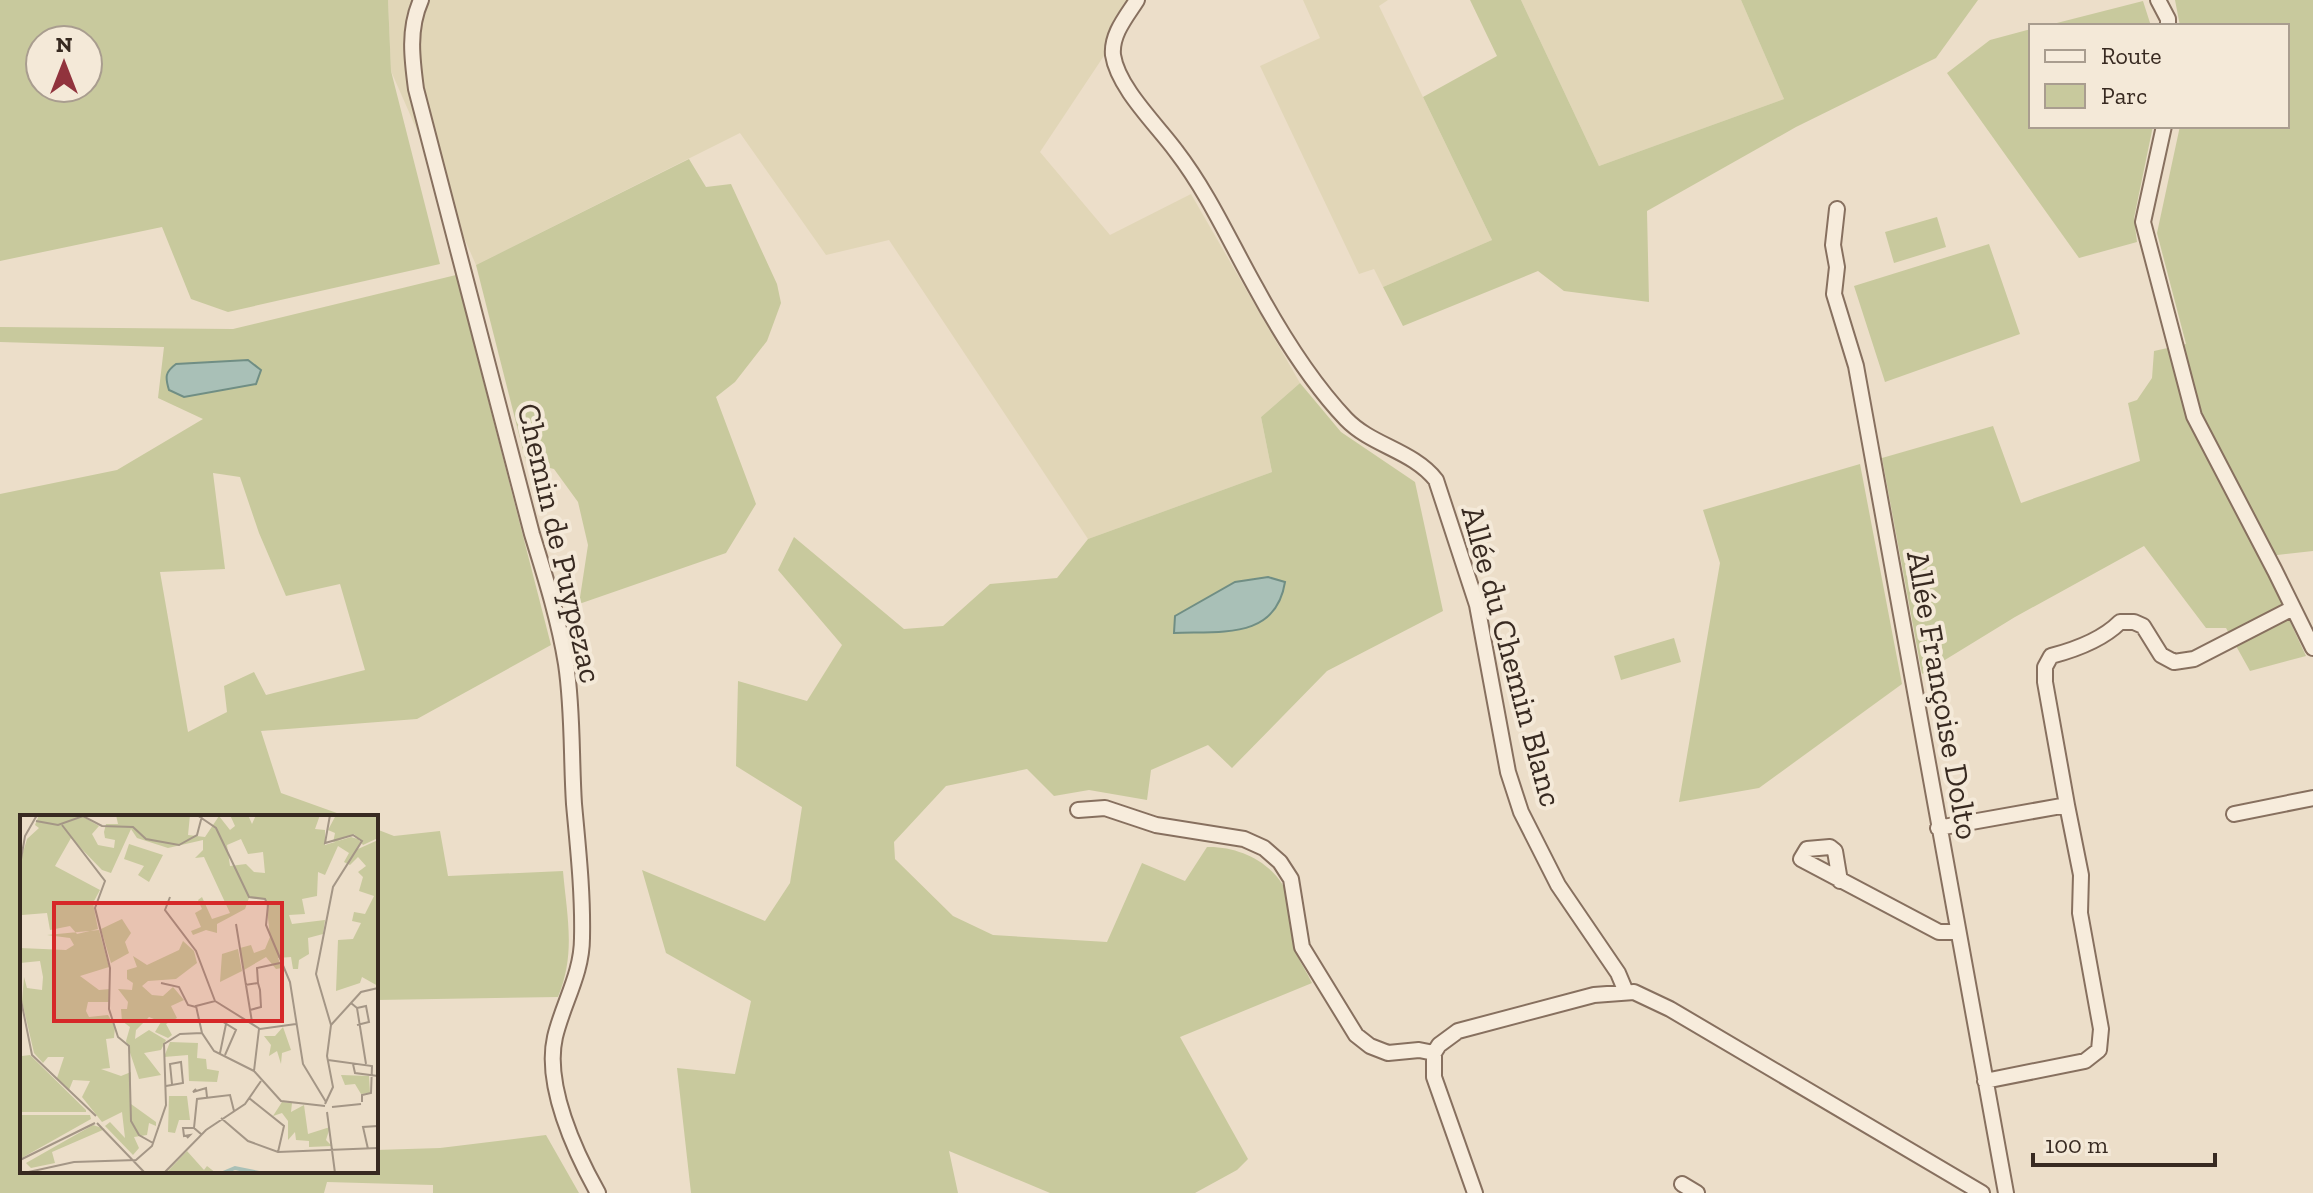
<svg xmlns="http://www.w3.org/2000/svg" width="2313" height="1193" font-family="'Zilla Slab',serif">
<rect width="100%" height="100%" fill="#ecdec9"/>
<path fill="#e1d6b7" d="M 388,0 L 1141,0 L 1040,152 L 1110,235 L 1191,194 L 1300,383 L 1261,417 L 1272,472 L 1088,539 L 889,240 L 826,255 L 740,133 L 476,265 L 391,71 Z
M 1303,0 L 1388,0 L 1379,6 L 1492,240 L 1383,287 L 1374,269 L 1359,274 L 1260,66 L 1320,38 Z
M 1521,0 L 1741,0 L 1784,99 L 1599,166 Z"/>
<path fill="#c8c99d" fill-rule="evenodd" d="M 0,0 L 388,0 L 391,71 L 440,264 L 228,312 L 191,299 L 162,227 L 0,261 ZM 40,40 L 88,40 L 88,88 L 40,88 Z
M 1470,0 L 1521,0 L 1599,166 L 1784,99 L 1741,0 L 1978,0 L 1936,58 L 1796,127 L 1647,211 L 1649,302 L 1564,291 L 1538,271 L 1403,326 L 1383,287 L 1492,240 L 1423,97 L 1497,56 Z
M 2175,0 L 2313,0 L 2313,551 L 2260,557 L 2306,656 L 2250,671 L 2226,628 L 2206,628 L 2144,546 L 2015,617 L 1922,674 L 1882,458 L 1993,426 L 2021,503 L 2140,461 L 2128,403 L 2137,400 L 2152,378 L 2154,351 L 2186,344 L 2157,233 L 2180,126 L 2287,126 L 2287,26 L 2180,26 Z
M 2143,1 L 2151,26 L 2045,26 Z
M 2031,29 L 2031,126 L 2153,126 L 2134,218 L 2137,242 L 2079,258 L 1947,73 L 1990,40 Z
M 689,159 L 706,187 L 731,184 L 777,284 L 781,303 L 767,341 L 735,382 L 716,397 L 756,504 L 726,553 L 579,604 L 588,545 L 578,502 L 554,469 L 526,462 L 476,265 Z
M 1937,217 L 1946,247 L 1894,263 L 1885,232 Z
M 1989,244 L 2020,334 L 1885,382 L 1854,286 Z
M 456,275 L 551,645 L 417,719 L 261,731 L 281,793 L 348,817 L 22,817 L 22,1171 L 376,1171 L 376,1150 L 440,1148 L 546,1135 L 579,1193 L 433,1193 L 433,1185 L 327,1182 L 324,1193 L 0,1193 L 0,494 L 117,470 L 203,419 L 158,398 L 164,347 L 0,342 L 0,327 L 233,329 ZM 213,473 L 240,477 L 259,533 L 286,596 L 340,584 L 365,670 L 266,695 L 254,672 L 224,686 L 227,712 L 188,732 L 160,572 L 225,569 Z
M 1300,383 L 1341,432 L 1415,482 L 1443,611 L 1327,671 L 1232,768 L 1208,745 L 1151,770 L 1147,800 L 1089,790 L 1054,796 L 1027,769 L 946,786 L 894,842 L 895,859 L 953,916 L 993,935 L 1107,942 L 1142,863 L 1185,881 L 1207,847 C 1242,846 1280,866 1289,900 C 1292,916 1289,935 1295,950 C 1299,961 1307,972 1312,983 L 1180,1037 L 1248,1159 L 1237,1170 L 1195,1193 L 1050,1193 L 949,1151 L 958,1193 L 691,1193 L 677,1068 L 735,1074 L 751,1001 L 666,953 L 642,870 L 765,921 L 790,883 L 802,807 L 736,766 L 738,681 L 807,701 L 842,645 L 778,570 L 794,537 L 904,629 L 943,626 L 990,584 L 1057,578 L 1088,539 L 1272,472 L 1261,417 Z
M 1860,464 L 1902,684 L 1759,788 L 1679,802 L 1720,563 L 1703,510 Z
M 1674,638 L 1681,662 L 1621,680 L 1614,656 Z
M 376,829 L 394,836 L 440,831 L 448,876 L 563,871 C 567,917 576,953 558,997 L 376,1000 Z"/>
<path fill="#a9c0b7" stroke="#708e84" stroke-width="2" d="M 248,360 L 261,370 L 256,384 L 184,397 L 169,390 C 165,377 165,372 176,364 Z
M 1268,577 L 1285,582 C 1276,640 1220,631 1174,633 L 1175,616 L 1235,582 Z"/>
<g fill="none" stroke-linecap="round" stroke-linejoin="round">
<g stroke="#87705f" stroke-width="18">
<path id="street" d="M 421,0 C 408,29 412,59 416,89 L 532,534 C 545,576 559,620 566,664 C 573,710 571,757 574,804 C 578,848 583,893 582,938 C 582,974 563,1003 555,1037 C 544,1085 575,1152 598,1193
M 1137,0 C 1127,16 1111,34 1113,55 C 1118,88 1157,125 1176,151 C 1209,194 1230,242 1256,288 C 1281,334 1310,381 1346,419 C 1372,446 1412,450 1436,480 L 1477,605 L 1508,772 L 1521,812 L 1558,885 L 1618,973 L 1626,992
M 2158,0 L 2168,19 L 2168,26
M 2164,126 L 2143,222 L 2194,416 L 2275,571 L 2313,648
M 1837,209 L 1833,245 L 1837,267 L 1834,294 L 1856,366 L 2006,1193
M 2067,805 L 2045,682 L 2045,667 L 2051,656 C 2074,650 2103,639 2120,622 L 2134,622 L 2143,626 L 2161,655 L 2174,662 L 2194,659 L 2293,608
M 1078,810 L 1105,808 L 1156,825 L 1244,839 L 1264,848 L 1280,862 L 1291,879 L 1302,947 L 1356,1035 L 1370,1046 L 1388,1053 L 1419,1050 L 1434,1053
M 2234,814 L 2313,798
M 1938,828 L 2067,805 L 2081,875 L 2080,913 L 2101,1029 L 2099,1050 L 2085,1061 L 1985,1081
M 1840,881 L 1835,851 L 1830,847 L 1807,849 L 1801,859 L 1939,932 L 1957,932
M 1682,1184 L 1697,1193
M 1475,1193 L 1434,1077 L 1434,1053 L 1439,1045 L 1458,1031 L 1594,995 L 1634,992 L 1670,1009 L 1982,1193"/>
</g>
<use href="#street" stroke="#f7ecdc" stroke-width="14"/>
</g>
<g text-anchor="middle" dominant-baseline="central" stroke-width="8" stroke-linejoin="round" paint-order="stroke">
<g font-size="32" fill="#382a21" stroke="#f4e9d8">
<text transform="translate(560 543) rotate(77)">Chemin de Puypezac</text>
<text transform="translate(1512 656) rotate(75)">Allée du Chemin Blanc</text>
<text transform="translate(1943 695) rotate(80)">Allée Françoise Dolto</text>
</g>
</g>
<g transform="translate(20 815)">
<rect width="358" height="358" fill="#ecdec9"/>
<path d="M 19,0 L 60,0 L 79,11 L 72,19 L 78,30 L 94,33 L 95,25 L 85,23 L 84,17 L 86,9 L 98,9 L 96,0 L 170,0 L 168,20 L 185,22 L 199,1 L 210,15 L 215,11 L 210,0 L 228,0 L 232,9 L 236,0 L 300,0 L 295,14 L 305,15 L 305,30 L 331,22 L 341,25 L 338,34 L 358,25 L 358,171 L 342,162 L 340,168 L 316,176 L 318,125 L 333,124 L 341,108 L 332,106 L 334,97 L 345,99 L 354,81 L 339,76 L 343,62 L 338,57 L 346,51 L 338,42 L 330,50 L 324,47 L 329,38 L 318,31 L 305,60 L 298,57 L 297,81 L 282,84 L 285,99 L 269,100 L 272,109 L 305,105 L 303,119 L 288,123 L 289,139 L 279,145 L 278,154 L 273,154 L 271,142 L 258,143 L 262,153 L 256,154 L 246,142 L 224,155 L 220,133 L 231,130 L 234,138 L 245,134 L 250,122 L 246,84 L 229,83 L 225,94 L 197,109 L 197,118 L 186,115 L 173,120 L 171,116 L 181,112 L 175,98 L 182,94 L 178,85 L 182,82 L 192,104 L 210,98 L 184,42 L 175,43 L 183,35 L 183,25 L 148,33 L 117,23 L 111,14 L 91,58 L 82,55 L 51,23 L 35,51 L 80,75 L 73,88 L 78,114 L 57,119 L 50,111 L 30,115 L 27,98 L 2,100 L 0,108 L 0,47 L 7,24 L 19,13 L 15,10 ZM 221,24 L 228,39 L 243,37 L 245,58 L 234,57 L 226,49 L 210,51 L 207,30 ZM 316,0 L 358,0 L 358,23 L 343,30 L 334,19 L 313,28 L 315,18 L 308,15 ZM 109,29 L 143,40 L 129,67 L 118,60 L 124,51 L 104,44 ZM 102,104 L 111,118 L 105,127 L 109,138 L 91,148 L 81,114 ZM 79,115 L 89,152 L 60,161 L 79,175 L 90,174 L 89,187 L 68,187 L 66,196 L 69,202 L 88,200 L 95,212 L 94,223 L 86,224 L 90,253 L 81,254 L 101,261 L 111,257 L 111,289 L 136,307 L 136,311 L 129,308 L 127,320 L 114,322 L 119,333 L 113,340 L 85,311 L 90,307 L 105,323 L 102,297 L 82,307 L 62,282 L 70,266 L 53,265 L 49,275 L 37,263 L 44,242 L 28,242 L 23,248 L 14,238 L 2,186 L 4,162 L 7,173 L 22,175 L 23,162 L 20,146 L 0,148 L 0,133 L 46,135 L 54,130 L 50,123 L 27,120 ZM 163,126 L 174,136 L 177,148 L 156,164 L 128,166 L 122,171 L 132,180 L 143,181 L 153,172 L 164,185 L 151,191 L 157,203 L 146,209 L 152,220 L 148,223 L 135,217 L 141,207 L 129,202 L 116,215 L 115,224 L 129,215 L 146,225 L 141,235 L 124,238 L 141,260 L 119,264 L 106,226 L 110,212 L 102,206 L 101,194 L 107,194 L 108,187 L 98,174 L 112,175 L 113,168 L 107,164 L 107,155 L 117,152 L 113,141 L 127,150 L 159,135 ZM 218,134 L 222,156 L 200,167 L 202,139 ZM 263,212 L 271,235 L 262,238 L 261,249 L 257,236 L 249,241 L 251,230 L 244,221 L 255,221 ZM 150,227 L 178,228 L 177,243 L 186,244 L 187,254 L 199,256 L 197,267 L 169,266 L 168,240 L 144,242 ZM 10,240 L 66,295 L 66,297 L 0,297 L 2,241 ZM 321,260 L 349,261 L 350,278 L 341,279 L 335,269 L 325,270 ZM 149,281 L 167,281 L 170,305 L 159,305 L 155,318 L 148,317 ZM 262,287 L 272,288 L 271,297 L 284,290 L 288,319 L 310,312 L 306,325 L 312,331 L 289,332 L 289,326 L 276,325 L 275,317 L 268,325 L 268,306 L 262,298 L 253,301 ZM 0,300 L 70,300 L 71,304 L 0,344 ZM 73,310 L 85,314 L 32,337 L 35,348 L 11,353 L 6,348 ZM 167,336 L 184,355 L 187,351 L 196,358 L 146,358 Z" fill="#c8c99d" fill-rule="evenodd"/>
<path fill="none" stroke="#a9c0b7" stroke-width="4" d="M 203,358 L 215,353 L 239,358"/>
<path fill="none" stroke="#a49686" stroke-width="2" d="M 177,0 L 196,13 L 229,82 L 245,84 L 248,90 L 246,110 L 270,167 L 283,249 L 306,287M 16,6 L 38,10 L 63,1 L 82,11 L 113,12 L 126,24 L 159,30 L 177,20 L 182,1M 42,10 L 85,66 L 75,93 L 90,153 L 89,194 L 98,222 L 109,231 L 111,306 L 119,320 L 133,328M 0,50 L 5,21 L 17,0M 150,82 L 145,95 L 176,136 L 195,186M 216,109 L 232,207M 141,168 L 159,172 L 168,190 L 176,192M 238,168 L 237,153 L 260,148M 225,170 L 238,168 L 240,175 L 241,192 L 230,195M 0,180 L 12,240 L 76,301M 331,188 L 337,193 L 346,249M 200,205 L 216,215 L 205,240M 311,210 L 341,177 L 358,173M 337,210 L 349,207 L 346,191 L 337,193M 200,238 L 206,209M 308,245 L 352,251 L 351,278 L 342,280 L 342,287M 333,249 L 335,258 L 358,261M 234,256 L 194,236 L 182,218 L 176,191 L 195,186 L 240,214 L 276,209M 234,256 L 261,286 L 305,291M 234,256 L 239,214M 146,271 L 163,268 L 161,247 L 150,249 L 152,269M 176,274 L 173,277 L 186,273 L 187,282M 229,283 L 264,311 L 258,337M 305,289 L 313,272 L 307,241 L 311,210 L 296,159 L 313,72 L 342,26 L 333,20 L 305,28 L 310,0M 312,292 L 341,289M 307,297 L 315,358M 201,303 L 228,326 L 258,337 L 358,333M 77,308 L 125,358M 181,319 L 174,313 L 177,284 L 210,280 L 214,296M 167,323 L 170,320 L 164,321 L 163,313 L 174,313M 348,334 L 343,312 L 358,311M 0,345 L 75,308M 4,358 L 54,347 L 116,345 L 132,331 L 146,290 L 144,229 L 160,219 L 182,218M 144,358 L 186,315 L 225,289 L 241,266"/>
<path fill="#d62828" fill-opacity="0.15" stroke="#d62828" stroke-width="4" d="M 34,88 L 262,88 L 262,206 L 34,206 Z"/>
<rect width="358" height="358" fill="none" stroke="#382a21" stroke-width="4"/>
</g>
<rect x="2029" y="24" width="260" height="104" fill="#f4e9d8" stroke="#a99d8f" stroke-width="2"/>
<rect x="2045" y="50" width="40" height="12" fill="#f7ecdc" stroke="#a99d8f" stroke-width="2"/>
<text x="2101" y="64" font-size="24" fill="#382a21">Route</text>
<rect x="2045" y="84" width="40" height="24" fill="#c8c99d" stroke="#a99d8f" stroke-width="2"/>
<text x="2101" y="104" font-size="24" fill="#382a21">Parc</text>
<g transform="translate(64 64)"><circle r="38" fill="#f4e9d8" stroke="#a99d8f" stroke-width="2"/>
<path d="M0-6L14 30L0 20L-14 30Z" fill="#91333d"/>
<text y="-12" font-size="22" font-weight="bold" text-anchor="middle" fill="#382a21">N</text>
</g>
<path d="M2033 1153v12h182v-12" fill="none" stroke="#382a21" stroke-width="4"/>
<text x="2045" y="1153" font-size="24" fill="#382a21" stroke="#f4e9d8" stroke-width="6" paint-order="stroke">100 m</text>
</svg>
